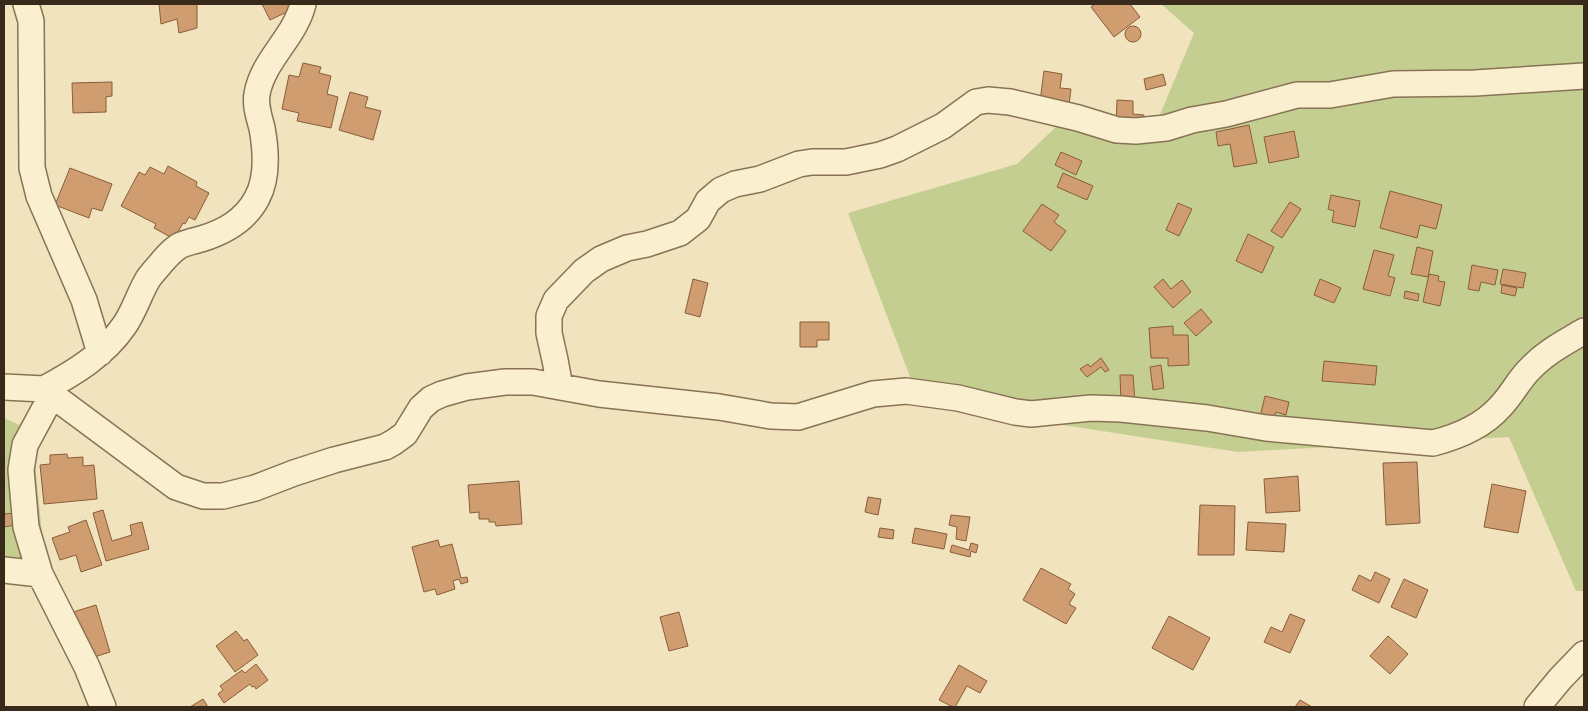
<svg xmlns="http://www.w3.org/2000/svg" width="1588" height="711" font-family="'Source Serif 4',serif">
<rect width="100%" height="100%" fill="#f0e3bd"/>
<path fill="#c4ce91" d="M 1161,4 L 1584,4 L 1584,591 L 1576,591 L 1509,437 L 1238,452 L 920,403 L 848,213 L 1017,164 L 1057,126 L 1152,134 L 1194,33 Z
M 4,418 L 32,431 L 44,554 L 4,567 Z"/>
<path fill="#d09d71" stroke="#895d3a" d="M 159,4 L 197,4 L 197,28 L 179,33 L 177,19 L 161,24 Z
M 262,4 L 292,4 L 289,11 L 270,20 Z
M 1095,4 L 1130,4 L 1140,17 L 1114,37 L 1091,7 Z
M1125 34a8 8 0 1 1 16 0a8 8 0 1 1-16 0Z
M 303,63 L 321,67 L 319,73 L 331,76 L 327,94 L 338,97 L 331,128 L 297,121 L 299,113 L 282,109 L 289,75 L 299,77 Z
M 1044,71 L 1062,74 L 1060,88 L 1071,89 L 1069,105 L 1040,101 Z
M 1163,74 L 1166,85 L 1146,90 L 1144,79 Z
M 112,82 L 112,96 L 106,97 L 106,112 L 73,113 L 72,83 Z
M 350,92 L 368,97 L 365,107 L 381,111 L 373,140 L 339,130 Z
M 1117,100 L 1133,101 L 1133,114 L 1144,115 L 1143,127 L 1116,126 Z
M 1249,125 L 1257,163 L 1234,167 L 1230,144 L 1218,146 L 1216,132 Z
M 1294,131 L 1299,157 L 1269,163 L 1264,137 Z
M 1061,152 L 1082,161 L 1076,175 L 1055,165 Z
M 168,166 L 197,182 L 196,186 L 209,193 L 195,220 L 189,217 L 185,224 L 183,223 L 174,239 L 154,228 L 156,224 L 121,206 L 139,172 L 145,175 L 150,167 L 164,174 Z
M 70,168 L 112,184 L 102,211 L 92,208 L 89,218 L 55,205 Z
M 1063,173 L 1093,186 L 1087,200 L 1057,187 Z
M 1390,191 L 1442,205 L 1436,229 L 1420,225 L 1417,238 L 1380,228 Z
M 1331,195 L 1360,201 L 1355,227 L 1332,222 L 1334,211 L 1328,209 Z
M 1290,202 L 1301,209 L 1282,238 L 1271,231 Z
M 1178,203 L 1192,209 L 1179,236 L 1166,230 Z
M 1042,204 L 1059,215 L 1054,222 L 1066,231 L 1051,251 L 1023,231 Z
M 1248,234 L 1274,247 L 1262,273 L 1236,261 Z
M 1417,247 L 1433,251 L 1428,277 L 1411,274 Z
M 1374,250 L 1394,255 L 1388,276 L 1395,278 L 1390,296 L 1363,289 Z
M 1472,265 L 1498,270 L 1495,285 L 1481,282 L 1479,291 L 1468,289 Z
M 1503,269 L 1526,273 L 1523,288 L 1500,284 Z
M 1429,274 L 1439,276 L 1438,281 L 1445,282 L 1440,306 L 1423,302 Z
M 693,279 L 708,283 L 700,317 L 685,313 Z
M 1163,279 L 1171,289 L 1182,280 L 1191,292 L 1173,308 L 1154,287 Z
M 1320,279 L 1341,288 L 1334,303 L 1314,295 Z
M 1502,285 L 1517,288 L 1515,296 L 1501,293 Z
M 1405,291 L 1419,294 L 1418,301 L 1404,298 Z
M 1201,309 L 1212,322 L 1196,336 L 1184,323 Z
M 800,322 L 829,322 L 829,340 L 817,340 L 817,347 L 800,347 Z
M 1173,326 L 1173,335 L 1188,335 L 1189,365 L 1168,366 L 1168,358 L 1151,358 L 1149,328 Z
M 1101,358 L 1109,370 L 1105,372 L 1101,367 L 1087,377 L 1080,369 L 1088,364 L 1090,367 Z
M 1324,361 L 1377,366 L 1375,385 L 1322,381 Z
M 1161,365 L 1164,388 L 1153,390 L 1150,367 Z
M 1120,375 L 1133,375 L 1135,402 L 1121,403 Z
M 1265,396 L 1289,402 L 1286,415 L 1276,412 L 1272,424 L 1259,421 Z
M 67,454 L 68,458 L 83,457 L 83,466 L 94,465 L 97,499 L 44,504 L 40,465 L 50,464 L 50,455 Z
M 1417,462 L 1420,523 L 1386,525 L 1383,463 Z
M 1298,476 L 1300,511 L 1266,513 L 1264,479 Z
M 519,481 L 522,524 L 496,526 L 495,522 L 489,522 L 489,519 L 479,519 L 479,512 L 470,513 L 468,485 Z
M 1492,484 L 1526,491 L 1518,533 L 1484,527 Z
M 868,497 L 881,499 L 878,515 L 865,512 Z
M 1200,505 L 1235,506 L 1234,555 L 1198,555 Z
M 103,510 L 112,541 L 132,535 L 130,525 L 142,522 L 149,549 L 106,561 L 93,513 Z
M 14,513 L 16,525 L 4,527 L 4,514 Z
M 951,515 L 970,517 L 966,541 L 956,539 L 957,527 L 949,525 Z
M 86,520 L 102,565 L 81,572 L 76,555 L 60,560 L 52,538 L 70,532 L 68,527 Z
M 1248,522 L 1286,524 L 1284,552 L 1246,550 Z
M 880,528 L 894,530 L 893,539 L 878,537 Z
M 915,528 L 947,534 L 944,549 L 912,543 Z
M 438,540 L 440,547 L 452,544 L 461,578 L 467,577 L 468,582 L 461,584 L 459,579 L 453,581 L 455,589 L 437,595 L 435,589 L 424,592 L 412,547 Z
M 971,543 L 978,545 L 976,553 L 971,551 L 970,557 L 950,552 L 952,545 L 969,550 Z
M 1041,568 L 1071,584 L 1068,589 L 1075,594 L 1069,604 L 1076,608 L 1066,624 L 1023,600 Z
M 1375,572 L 1390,579 L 1379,603 L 1352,590 L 1359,575 L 1371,581 Z
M 1404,579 L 1428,590 L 1416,618 L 1391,607 Z
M 96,605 L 110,652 L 85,660 L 70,613 Z
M 679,612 L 688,646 L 669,651 L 660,617 Z
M 1290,614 L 1305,620 L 1290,653 L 1264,642 L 1271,627 L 1282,632 Z
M 1169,616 L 1210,638 L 1193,670 L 1152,648 Z
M 236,631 L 244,641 L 247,639 L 258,655 L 235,672 L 216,646 Z
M 1388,636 L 1408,654 L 1390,674 L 1370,656 Z
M 256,664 L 268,680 L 256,689 L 254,686 L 252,687 L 250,684 L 224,703 L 218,694 L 223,690 L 220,686 L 242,670 L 245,673 Z
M 959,665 L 987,681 L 980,693 L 967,686 L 955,707 L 953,707 L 939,700 Z
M 203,699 L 208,707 L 190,707 Z
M 1300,700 L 1312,707 L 1295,707 Z"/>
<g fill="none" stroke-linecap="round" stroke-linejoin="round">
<g stroke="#887355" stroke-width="28">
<path id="minor" d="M 26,4 L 31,21 L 32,168 L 39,196 L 84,300 L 100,353
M 4,387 L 44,389 L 176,487 L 203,496 L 223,496 L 255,488 L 294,473 L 334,460 L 385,447 L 394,442 L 405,434 L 421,408 L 431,399 L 442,394 L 467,387 L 505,382 L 533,382 L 599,394 L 719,407 L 771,416 L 798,417 L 873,394 L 906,391 L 958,398 L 1015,412 L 1031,414 L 1091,408 L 1121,409 L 1207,418 L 1266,428 L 1433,443 C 1457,437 1483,426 1500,407 C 1512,395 1519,379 1531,368 C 1546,352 1566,342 1584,331
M 560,387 L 555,360 L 549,333 L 549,316 L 556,300 L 584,271 L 601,259 L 627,248 L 647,244 L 680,233 L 698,219 L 708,201 L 721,190 L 735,184 L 760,179 L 799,164 L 812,162 L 846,162 L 880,155 L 897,149 L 943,126 L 976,102 L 988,100 L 1010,102 L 1078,118 L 1117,130 L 1136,131 L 1166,128 L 1192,120 L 1226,114 L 1297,95 L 1330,95 L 1393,84 L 1475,83 L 1584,76
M 44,389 C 74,373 104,355 124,326 C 134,312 139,294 148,279 C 152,273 158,267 162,262 C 167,256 173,250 179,246 C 185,243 194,241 201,239 C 224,232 245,221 257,198 C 268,178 266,150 262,128 C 259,117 255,105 257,94 C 263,60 295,37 303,4
M 52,395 L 25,445 L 21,470 L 26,527 L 40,574 L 87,667 L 103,707
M 4,570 L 40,574
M 1537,707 L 1560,679 L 1584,654"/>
</g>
<use href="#minor" stroke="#faf0d0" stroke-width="25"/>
</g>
<rect width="1588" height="711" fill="none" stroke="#372a1b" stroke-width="10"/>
</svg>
